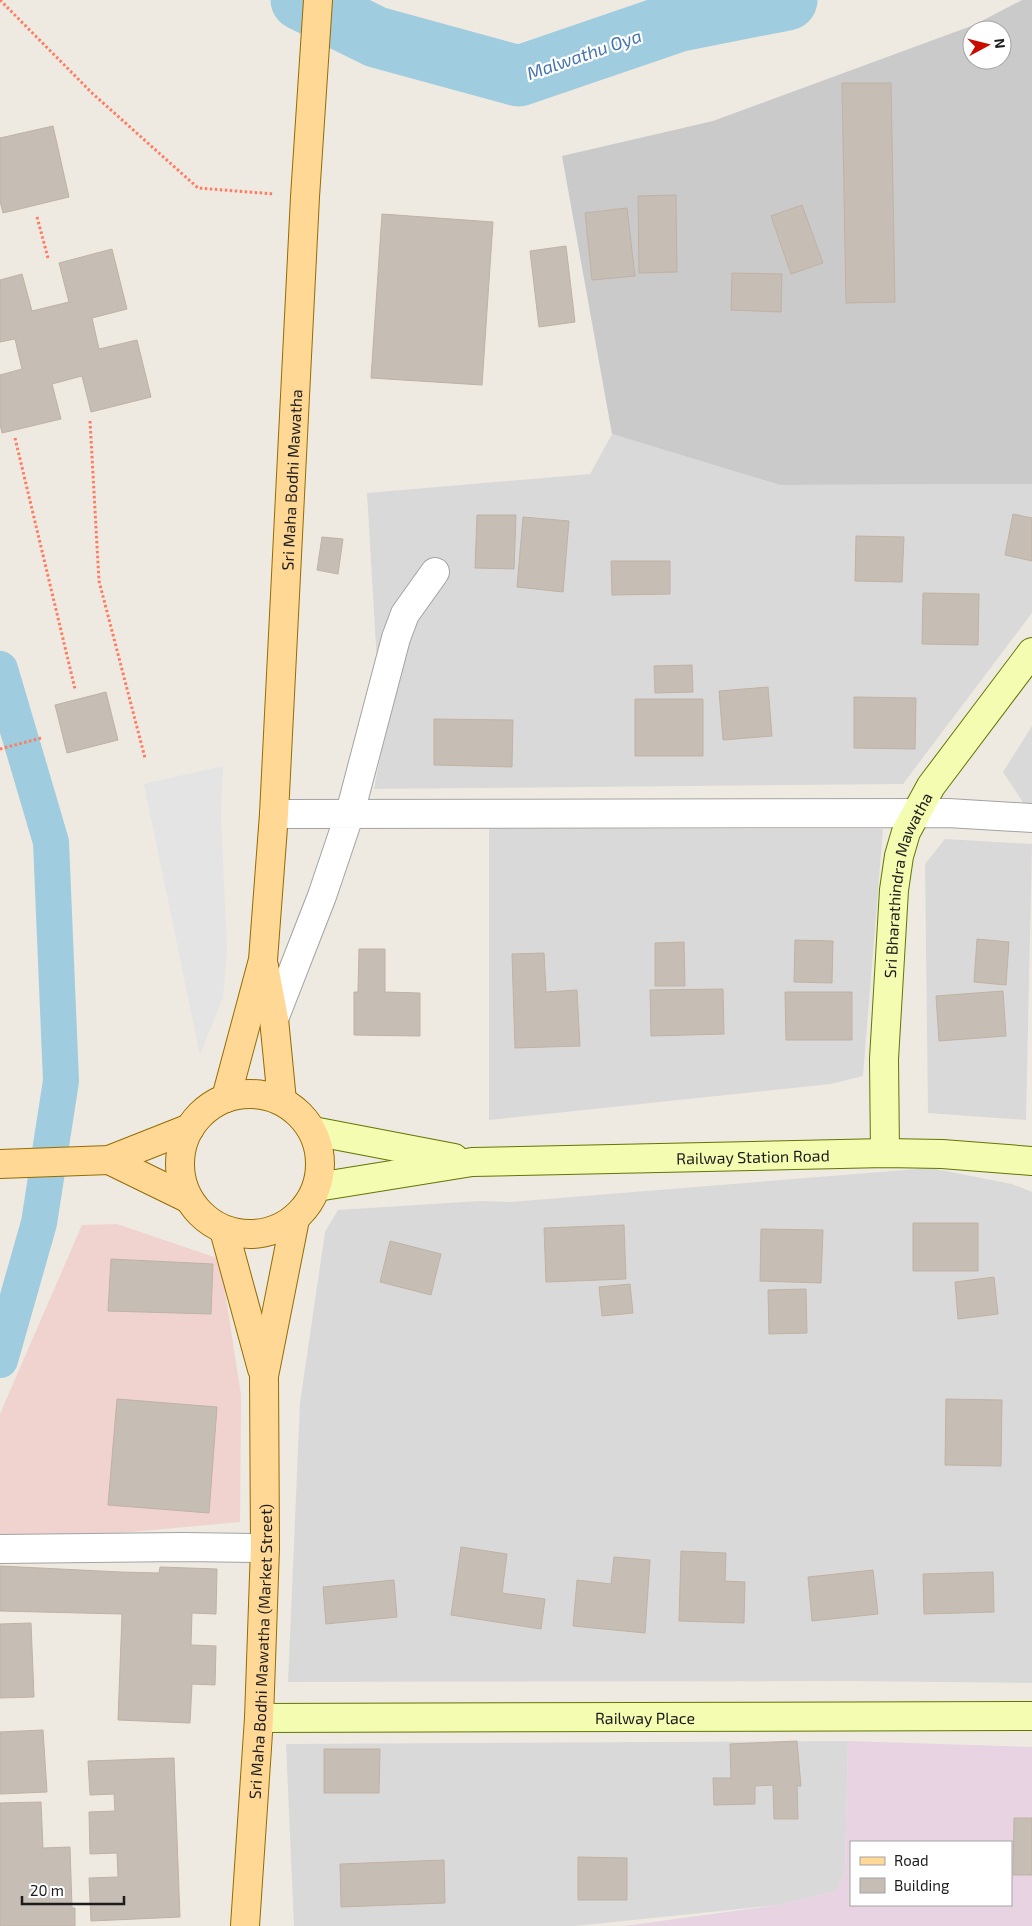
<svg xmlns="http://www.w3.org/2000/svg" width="1032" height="1926" font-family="'Exo 2',sans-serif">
<rect width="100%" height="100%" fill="#eeeae1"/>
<path fill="#dad9d9" d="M 612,434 L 780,485 L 1032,484 L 1032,613 L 903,784 L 374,789 L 382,748 L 367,493 L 590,474 Z
M 1032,726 L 1032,807 L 1026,807 L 1003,772 Z
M 489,829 L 883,829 L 863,1076 L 831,1084 L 489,1120 Z
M 945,839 L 1032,844 L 1026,1120 L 928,1113 L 925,864 Z
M 930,1168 L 1012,1184 L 1032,1192 L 1032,1683 L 843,1681 L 288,1682 L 300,1403 L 325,1232 L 338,1210 L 479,1201 L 510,1202 Z
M 848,1741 L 845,1872 L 836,1891 L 779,1905 L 575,1926 L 294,1926 L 286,1744 Z"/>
<path fill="#f0d2cf" d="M 117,1224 L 220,1259 L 241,1395 L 240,1522 L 0,1544 L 0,1414 L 82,1225 Z"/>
<path fill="#e7d3e2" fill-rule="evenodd" d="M 848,1741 L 1032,1747 L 1032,1926 L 624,1926 L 779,1905 L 836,1891 L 845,1872 ZM 851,1842 L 1011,1842 L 1011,1905 L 851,1905 Z"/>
<path fill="#cacaca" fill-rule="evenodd" d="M 1022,0 L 1032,0 L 1032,484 L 780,485 L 612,434 L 562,156 L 713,121 L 974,25 ZM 972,30 L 1002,30 L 1002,60 L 972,60 Z"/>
<path fill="#e4e4e4" d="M 223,766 L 221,817 L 227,951 L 223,997 L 200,1055 L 144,784 Z"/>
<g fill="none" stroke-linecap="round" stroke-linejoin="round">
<path stroke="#9fccde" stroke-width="36" d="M 0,669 L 51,842 L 61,1081 L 39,1223 L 0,1360"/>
<path stroke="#9fccde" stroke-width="61" d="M 301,0 L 376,37 L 519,76 L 680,21 L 787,0"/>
</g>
<path fill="#c6bdb4" stroke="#c0b2a3" d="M 842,83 L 891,83 L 895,302 L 846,303 Z
M 53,126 L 69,197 L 3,213 L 0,201 L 0,138 Z
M 676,195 L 677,272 L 639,273 L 638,196 Z
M 802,205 L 823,263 L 791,274 L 771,216 Z
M 627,208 L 635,276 L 592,280 L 585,213 Z
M 382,214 L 493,222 L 482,385 L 371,378 Z
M 566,246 L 575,322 L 539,327 L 530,251 Z
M 112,249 L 127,309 L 92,318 L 99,349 L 137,340 L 151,397 L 91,412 L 82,376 L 52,384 L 61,419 L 2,433 L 0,424 L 0,375 L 22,369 L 15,339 L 0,342 L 0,280 L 22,274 L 32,311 L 69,302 L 59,263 Z
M 732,273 L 782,274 L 781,312 L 731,310 Z
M 1013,514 L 1032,518 L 1032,561 L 1005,555 Z
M 477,515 L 516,515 L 514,569 L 475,568 Z
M 523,517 L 569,521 L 563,592 L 517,587 Z
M 856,536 L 904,537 L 902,582 L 855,581 Z
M 322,537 L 343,539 L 338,574 L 317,570 Z
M 611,561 L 670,561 L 670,594 L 612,595 Z
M 923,593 L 979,594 L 978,645 L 922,644 Z
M 692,665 L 693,692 L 655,693 L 654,666 Z
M 768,687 L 772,736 L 723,740 L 719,691 Z
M 106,692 L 118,740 L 67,753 L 55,705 Z
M 854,697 L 916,698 L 915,749 L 854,748 Z
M 635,699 L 703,699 L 703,756 L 635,756 Z
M 434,719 L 513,720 L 512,767 L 434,765 Z
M 977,939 L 1009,942 L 1006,985 L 974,982 Z
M 795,940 L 833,941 L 832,983 L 794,982 Z
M 684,942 L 685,986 L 655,986 L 655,943 Z
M 359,949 L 385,949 L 385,992 L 420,993 L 420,1036 L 354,1035 L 354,992 L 358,992 Z
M 544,953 L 546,992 L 577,990 L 580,1046 L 515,1048 L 512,954 Z
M 723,989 L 724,1034 L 651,1036 L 650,990 Z
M 1003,991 L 1006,1036 L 939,1041 L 936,996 Z
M 785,992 L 852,992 L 852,1040 L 786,1040 Z
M 913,1223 L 978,1223 L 978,1271 L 913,1271 Z
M 624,1225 L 626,1279 L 546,1282 L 544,1228 Z
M 761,1229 L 823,1230 L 821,1283 L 760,1281 Z
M 390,1241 L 441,1254 L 431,1295 L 380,1282 Z
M 111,1259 L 213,1264 L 211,1314 L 108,1311 Z
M 994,1277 L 998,1314 L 958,1319 L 955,1282 Z
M 630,1284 L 633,1313 L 602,1316 L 599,1287 Z
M 806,1289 L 807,1333 L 769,1334 L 768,1290 Z
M 117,1399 L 217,1407 L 209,1513 L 108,1505 Z
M 946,1399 L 1002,1400 L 1001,1466 L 945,1465 Z
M 461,1547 L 507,1554 L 502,1593 L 545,1599 L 541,1629 L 451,1615 Z
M 681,1551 L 726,1553 L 725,1581 L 745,1582 L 744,1623 L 679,1621 Z
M 614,1557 L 650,1560 L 645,1633 L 573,1626 L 577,1580 L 611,1584 Z
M 0,1566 L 120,1572 L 159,1573 L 160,1567 L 217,1569 L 216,1614 L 192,1613 L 191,1645 L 216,1646 L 215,1685 L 192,1684 L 190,1723 L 118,1720 L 122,1614 L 0,1611 Z
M 873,1570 L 878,1614 L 812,1621 L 808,1577 Z
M 993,1572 L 994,1612 L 924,1614 L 923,1574 Z
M 394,1580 L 397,1617 L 326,1624 L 323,1587 Z
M 31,1623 L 34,1697 L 0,1698 L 0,1624 Z
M 43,1730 L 47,1792 L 0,1794 L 0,1732 Z
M 797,1741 L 801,1786 L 797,1786 L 798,1819 L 774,1819 L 773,1785 L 755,1786 L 755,1804 L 714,1805 L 713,1778 L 731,1778 L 730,1744 Z
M 324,1749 L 380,1749 L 379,1793 L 324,1793 Z
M 174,1758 L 180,1917 L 91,1921 L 89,1878 L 118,1877 L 117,1853 L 90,1854 L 89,1812 L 115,1811 L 114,1794 L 90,1795 L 88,1761 Z
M 41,1802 L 43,1848 L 70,1847 L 72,1908 L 75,1908 L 75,1926 L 0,1926 L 0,1803 Z
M 1014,1818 L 1032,1818 L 1032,1875 L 1013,1875 Z
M 578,1857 L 627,1858 L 627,1900 L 578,1900 Z
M 444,1860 L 445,1903 L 341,1907 L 340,1864 Z"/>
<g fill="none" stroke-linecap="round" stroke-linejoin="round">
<g stroke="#a3a3a3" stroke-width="30">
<path id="minor" d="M 274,814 L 948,813 L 1032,818
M 274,1019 L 322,896 L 350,813 L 396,638 L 405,614 L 435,572
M 0,1549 L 182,1547 L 265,1548"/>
</g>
<g stroke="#627600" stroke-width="30">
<g id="secondary">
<path d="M 313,1131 L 454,1158"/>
<path id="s1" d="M 885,1153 L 884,1059 L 894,890 L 899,856 L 906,832 L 931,786 L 1032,652"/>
<path id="s2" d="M 317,1187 L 472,1162 L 885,1153 L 942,1154 L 1032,1161"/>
<path id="s3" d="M 259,1718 L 1032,1716"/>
</g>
</g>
<g stroke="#946c00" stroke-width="30">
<g id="primary">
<path d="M 264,966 L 274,1019 L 282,1101"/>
<circle cx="250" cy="1164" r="70"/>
<path id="s4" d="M 226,1098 L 263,960 L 274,814 L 305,197 L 318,0"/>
<path d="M 109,1160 L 189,1199"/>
<path d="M 0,1164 L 109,1160 L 190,1128"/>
<path d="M 224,1230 L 262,1369"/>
<path id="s5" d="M 245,1926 L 259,1718 L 265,1548 L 264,1376 L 295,1219"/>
</g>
</g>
<path stroke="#ff7b61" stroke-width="3" stroke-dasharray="2.5 2.5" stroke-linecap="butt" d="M 0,0 L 92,93 L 198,188 L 274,194
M 37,217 L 48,258
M 90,421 L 99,581 L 145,758
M 15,438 L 75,689
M 0,749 L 41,738"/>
<use href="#minor" stroke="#fff" stroke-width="28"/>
<use href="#secondary" stroke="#f4fcb1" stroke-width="28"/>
<use href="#primary" stroke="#ffd895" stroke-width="28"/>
</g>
<g text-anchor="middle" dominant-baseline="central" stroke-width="4.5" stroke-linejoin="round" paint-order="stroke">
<g font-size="16" fill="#1c1c1c" stroke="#fff">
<text stroke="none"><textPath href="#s4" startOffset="624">Sri Maha Bodhi Mawatha</textPath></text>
<text stroke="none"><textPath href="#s1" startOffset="271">Sri Bharathindra Mawatha</textPath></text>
<text stroke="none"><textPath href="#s2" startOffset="438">Railway Station Road</textPath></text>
<text stroke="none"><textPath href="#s5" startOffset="275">Sri Maha Bodhi Mawatha (Market Street)</textPath></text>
<text stroke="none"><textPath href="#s3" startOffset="386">Railway Place</textPath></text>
</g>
<g font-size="18" font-style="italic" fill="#4574af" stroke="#fff">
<text transform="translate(584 54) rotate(-19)">Malwathu Oya</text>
</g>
</g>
<rect x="850" y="1841" width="162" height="65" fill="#ffffff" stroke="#a4a4a4"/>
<rect x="860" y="1857" width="25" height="8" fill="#ffd895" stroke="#a4a4a4"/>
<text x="894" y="1866" font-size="15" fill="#1c1c1c">Road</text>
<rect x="860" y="1878" width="25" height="15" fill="#c6bdb4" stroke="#a4a4a4"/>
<text x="894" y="1891" font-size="15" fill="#1c1c1c">Building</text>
<g transform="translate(987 45) rotate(83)"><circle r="24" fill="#ffffff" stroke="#a4a4a4"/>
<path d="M0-4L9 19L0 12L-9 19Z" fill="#c80c00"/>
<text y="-8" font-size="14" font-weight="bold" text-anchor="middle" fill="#1c1c1c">N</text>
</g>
<path d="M22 1896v8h102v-8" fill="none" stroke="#1c1c1c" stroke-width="2.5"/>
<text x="30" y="1896" font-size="15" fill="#1c1c1c" stroke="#ffffff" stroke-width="4" paint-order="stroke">20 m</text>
</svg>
